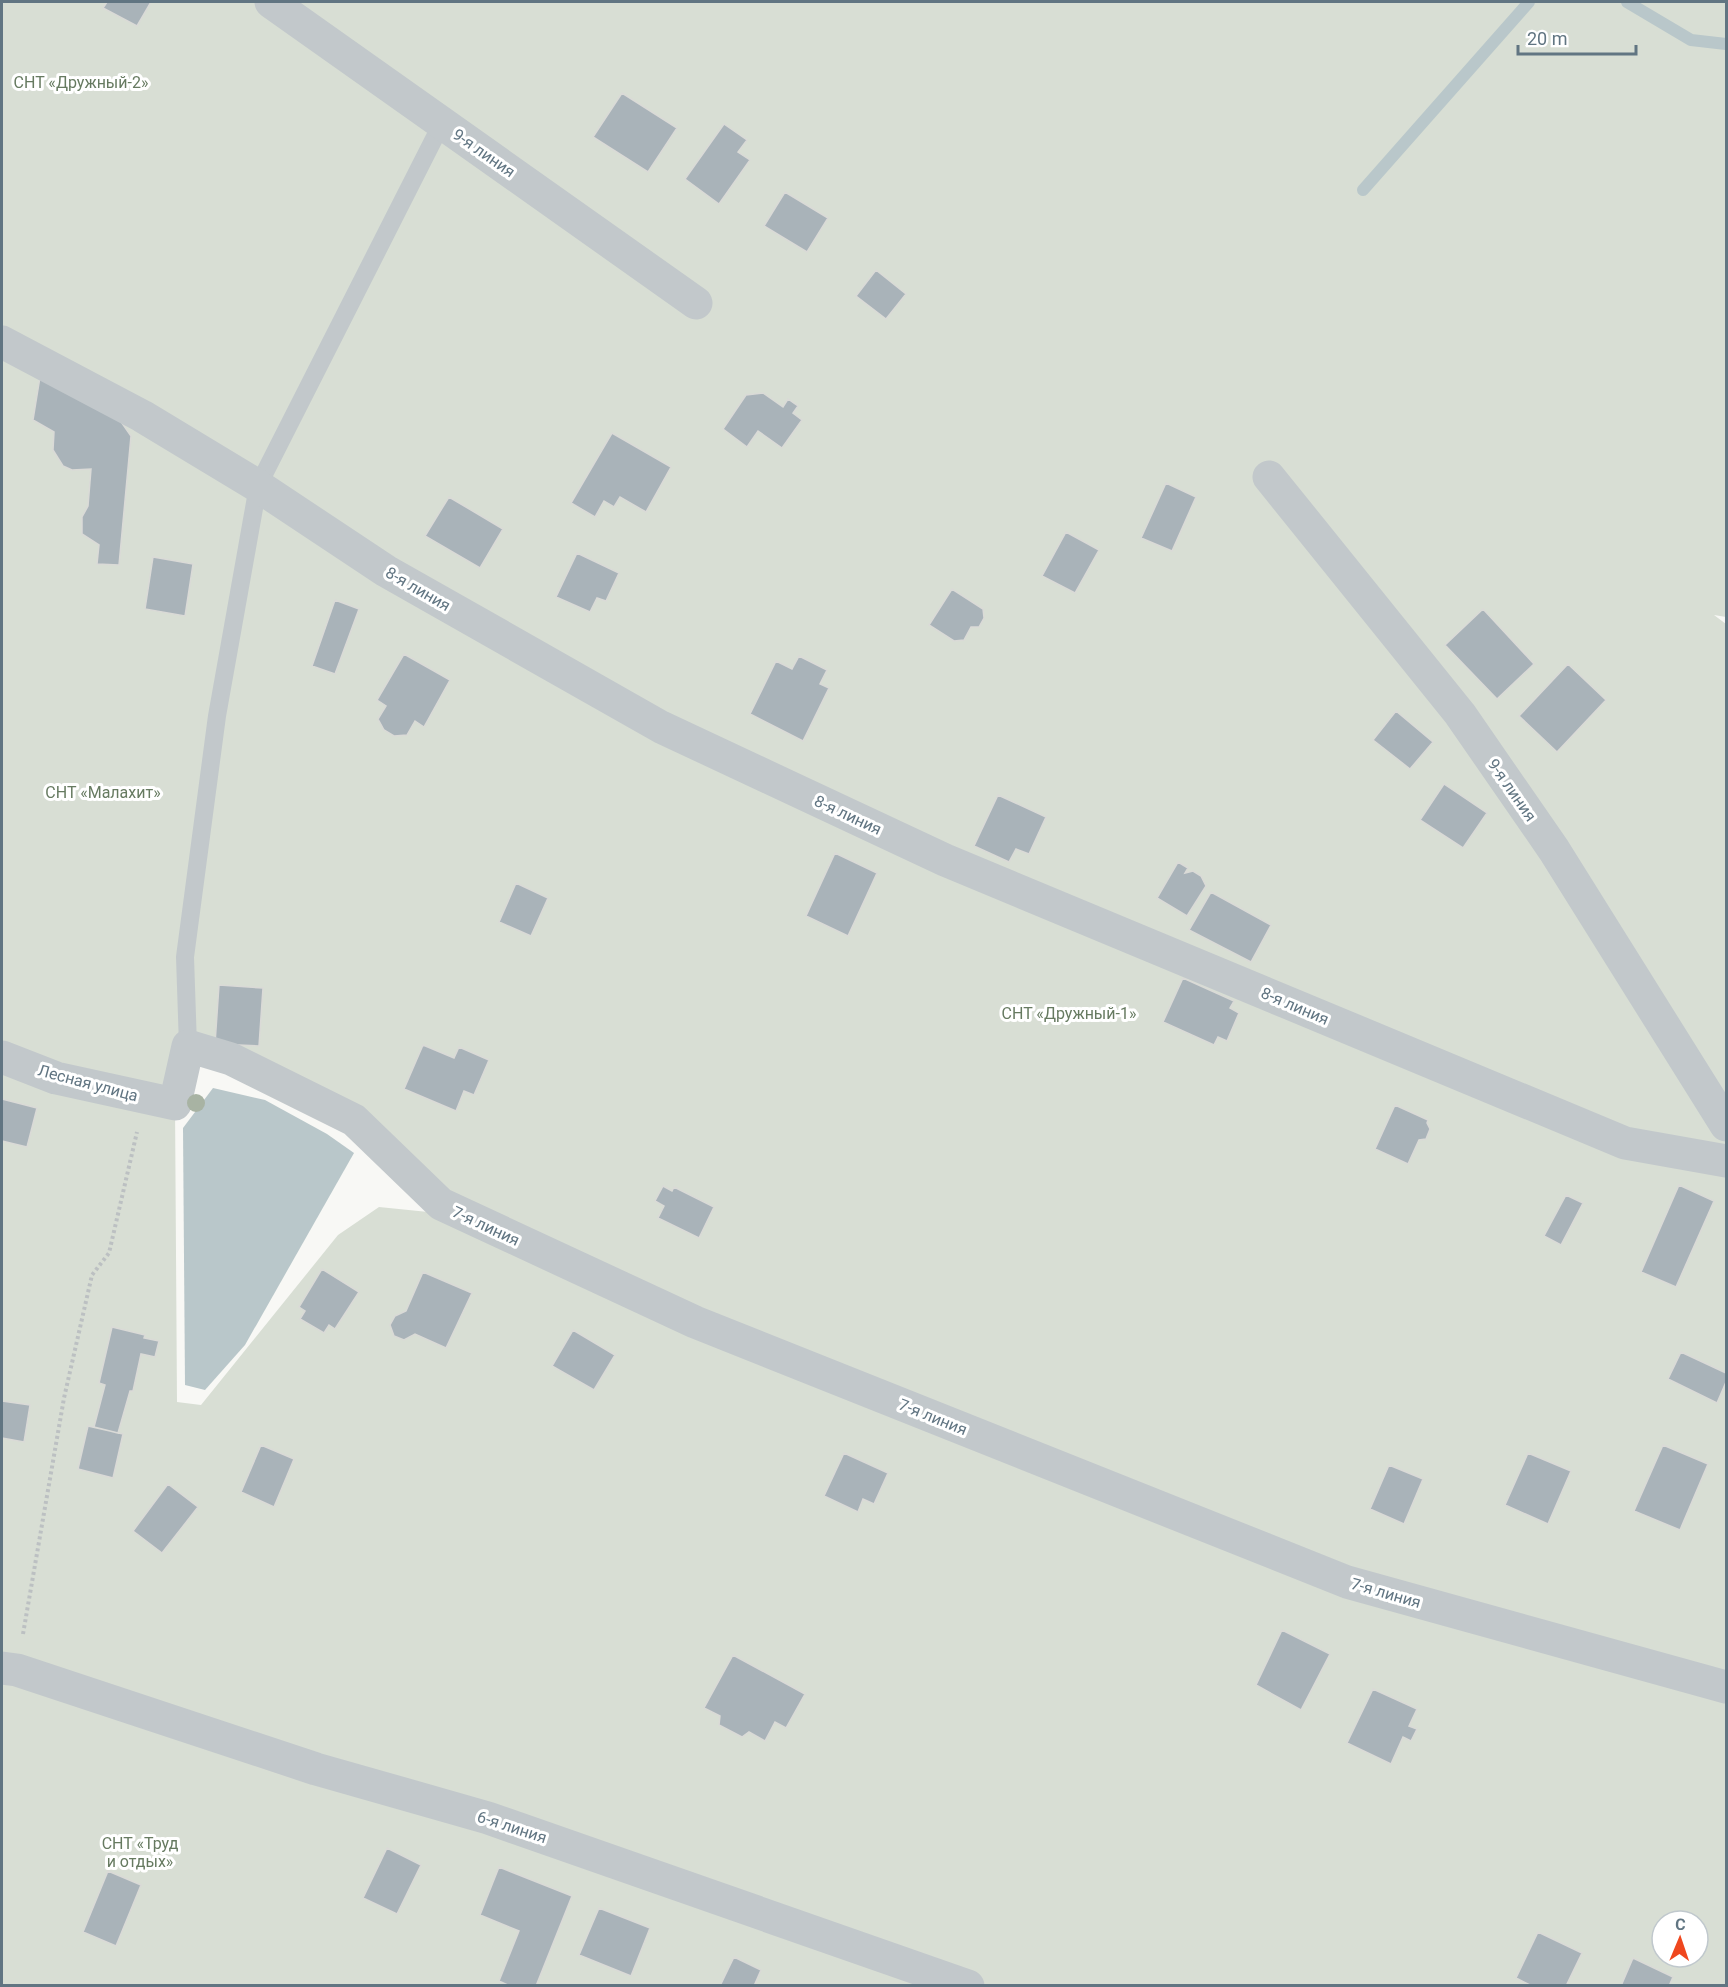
<svg xmlns="http://www.w3.org/2000/svg" width="1728" height="1987" font-family="Roboto,sans-serif">
<rect width="100%" height="100%" fill="#f8f8f5"/>
<path fill="#d8ded4" fill-rule="evenodd" d="M 2,2 L 1726,2 L 1726,617 L 1714,615 L 1726,624 L 1726,1985 L 2,1986 ZM 189,1046 L 354,1120 L 438,1213 L 379,1207 L 338,1235 L 201,1405 L 177,1402 L 175,1104 ZM 1662,1921 L 1698,1921 L 1698,1957 L 1662,1957 Z"/>
<path fill="#b9c7ca" d="M 213,1088 L 265,1100 L 327,1134 L 354,1153 L 245,1345 L 205,1390 L 185,1385 L 183,1128 Z"/>
<g fill="none" stroke-linecap="round" stroke-linejoin="round">
<path stroke="#b9c7ca" stroke-width="12" d="M 1627,2 L 1691,40 L 1726,44
M 1363,190 L 1529,2"/>
</g>
<path fill="#a9b3b9" stroke="#dadad7" stroke-width="1.5" d="M 107,2 L 151,2 L 137,26 L 103,8 Z
M 622,93 L 677,128 L 648,172 L 593,137 Z
M 724,124 L 747,140 L 738,152 L 750,160 L 719,204 L 685,179 Z
M 785,192 L 828,218 L 807,252 L 764,226 Z
M 876,270 L 906,294 L 886,319 L 856,296 Z
M 40,377 L 108,403 L 131,436 L 119,565 L 97,564 L 99,545 L 82,534 L 82,517 L 88,506 L 91,469 L 72,470 L 63,466 L 53,450 L 54,432 L 33,420 Z
M 763,393 L 783,407 L 788,399 L 798,406 L 793,413 L 802,420 L 782,448 L 758,431 L 747,447 L 723,429 L 746,395 Z
M 612,433 L 671,467 L 646,512 L 620,497 L 614,507 L 604,501 L 595,517 L 571,503 Z
M 1166,483 L 1196,497 L 1172,551 L 1141,538 Z
M 449,497 L 503,529 L 480,568 L 425,536 Z
M 1066,532 L 1099,550 L 1075,593 L 1042,576 Z
M 577,553 L 619,573 L 606,601 L 597,598 L 590,612 L 556,597 Z
M 153,557 L 193,564 L 185,616 L 145,609 Z
M 952,589 L 983,609 L 984,618 L 979,627 L 971,627 L 964,640 L 954,641 L 929,625 Z
M 335,600 L 359,609 L 335,674 L 312,666 Z
M 1483,609 L 1534,664 L 1497,699 L 1445,645 Z
M 404,654 L 450,680 L 424,727 L 415,721 L 407,735 L 394,736 L 384,730 L 378,719 L 386,706 L 377,700 Z
M 799,656 L 827,670 L 820,684 L 829,688 L 803,741 L 750,714 L 776,661 L 792,669 Z
M 1568,664 L 1606,700 L 1557,752 L 1519,716 Z
M 1396,711 L 1433,742 L 1410,769 L 1373,740 Z
M 1444,784 L 1487,813 L 1463,848 L 1420,820 Z
M 998,795 L 1046,817 L 1029,854 L 1016,849 L 1009,862 L 974,846 Z
M 835,853 L 877,873 L 848,936 L 806,916 Z
M 1178,862 L 1188,868 L 1185,873 L 1193,871 L 1201,876 L 1206,886 L 1187,916 L 1157,898 Z
M 516,883 L 548,898 L 531,936 L 499,922 Z
M 1211,892 L 1271,925 L 1251,962 L 1189,930 Z
M 1183,978 L 1234,1001 L 1230,1008 L 1239,1013 L 1227,1041 L 1218,1037 L 1214,1045 L 1163,1022 Z
M 219,985 L 263,988 L 259,1046 L 215,1044 Z
M 423,1045 L 454,1058 L 459,1047 L 489,1060 L 474,1095 L 464,1091 L 456,1111 L 404,1089 Z
M 2,1099 L 37,1108 L 27,1147 L 2,1141 Z
M 1395,1105 L 1428,1120 L 1427,1123 L 1430,1129 L 1426,1139 L 1419,1140 L 1408,1164 L 1375,1149 Z
M 1679,1185 L 1714,1201 L 1676,1287 L 1641,1272 Z
M 663,1186 L 672,1191 L 674,1187 L 714,1207 L 699,1238 L 658,1218 L 664,1206 L 655,1201 Z
M 1566,1195 L 1583,1203 L 1561,1245 L 1544,1236 Z
M 322,1269 L 359,1292 L 335,1329 L 329,1325 L 324,1333 L 300,1319 L 305,1311 L 299,1307 Z
M 423,1272 L 472,1293 L 446,1348 L 415,1334 L 404,1340 L 394,1336 L 390,1325 L 395,1316 L 406,1311 Z
M 112,1327 L 145,1335 L 144,1338 L 159,1341 L 155,1357 L 141,1354 L 133,1391 L 130,1391 L 118,1433 L 94,1427 L 105,1385 L 99,1383 Z
M 573,1330 L 615,1355 L 594,1390 L 552,1366 Z
M 1681,1352 L 1726,1373 L 1726,1382 L 1717,1403 L 1668,1379 Z
M 2,1401 L 30,1405 L 24,1442 L 2,1438 Z
M 88,1426 L 123,1434 L 113,1478 L 78,1469 Z
M 261,1445 L 294,1459 L 274,1507 L 241,1492 Z
M 1663,1445 L 1708,1464 L 1680,1530 L 1634,1511 Z
M 844,1453 L 888,1473 L 874,1504 L 863,1499 L 858,1512 L 824,1496 Z
M 1528,1453 L 1571,1471 L 1548,1524 L 1505,1505 Z
M 1389,1465 L 1423,1479 L 1404,1524 L 1370,1509 Z
M 168,1484 L 198,1507 L 162,1553 L 133,1531 Z
M 1282,1630 L 1330,1654 L 1301,1710 L 1256,1685 Z
M 733,1655 L 805,1694 L 786,1728 L 775,1722 L 765,1741 L 749,1732 L 742,1737 L 719,1725 L 720,1716 L 704,1708 Z
M 1373,1689 L 1417,1709 L 1409,1726 L 1417,1729 L 1411,1741 L 1403,1737 L 1391,1764 L 1347,1743 Z
M 387,1848 L 421,1865 L 397,1914 L 363,1898 Z
M 499,1867 L 572,1896 L 536,1986 L 510,1986 L 499,1981 L 519,1931 L 480,1915 Z
M 108,1871 L 141,1885 L 116,1946 L 83,1932 Z
M 599,1908 L 650,1928 L 631,1976 L 579,1955 Z
M 1538,1932 L 1582,1953 L 1566,1986 L 1532,1986 L 1516,1978 Z
M 734,1957 L 761,1970 L 754,1986 L 720,1986 Z
M 1633,1958 L 1673,1977 L 1669,1986 L 1621,1986 Z"/>
<g fill="none" stroke-linecap="round" stroke-linejoin="round">
<path stroke="#bcc0c2" stroke-width="4" stroke-dasharray="3 3" stroke-linecap="butt" d="M 23,1634 L 64,1398 L 92,1275 L 109,1253 L 137,1132"/>
<path stroke="#c2c8cb" stroke-width="18" d="M 188,1046 L 185,957 L 217,716 L 258,486 L 442,123"/>
<path stroke="#c2c8cb" stroke-width="33" d="M 271,2 L 696,303
M 2,342 L 142,416 L 258,486 L 386,571 L 661,727 L 945,860 L 1625,1143 L 1726,1161
M 1269,477 L 1460,714 L 1554,850 L 1726,1125
M 2,1057 L 56,1078 L 175,1104 L 188,1046 L 231,1059 L 354,1120 L 441,1204 L 695,1322 L 1347,1582 L 1726,1687
M 2,1668 L 17,1670 L 316,1769 L 488,1818 L 968,1986"/>
</g>
<circle fill="#a8b3a3" cx="196" cy="1103" r="9"/>
<g text-anchor="middle" dominant-baseline="central" stroke-width="6" stroke-linejoin="round" paint-order="stroke">
<g font-size="16" fill="#667a60" stroke="#fff">
<text x="81" y="82">СНТ «Дружный-2»</text>
<text x="103" y="792">СНТ «Малахит»</text>
<text x="1069" y="1013">СНТ «Дружный-1»</text>
<text x="140" y="1843">СНТ «Труд<tspan x="140" dy="18">и отдых»</tspan></text>
</g>
<g font-size="16" fill="#617582" stroke="#fff">
<text transform="translate(484 153) rotate(35)">9-я линия</text>
<text transform="translate(418 589) rotate(30)">8-я линия</text>
<text transform="translate(1512 790) rotate(55)">9-я линия</text>
<text transform="translate(848 815) rotate(25)">8-я линия</text>
<text transform="translate(1295 1006) rotate(23)">8-я линия</text>
<text transform="translate(88 1083) rotate(15)">Лесная улица</text>
<text transform="translate(486 1226) rotate(25)">7-я линия</text>
<text transform="translate(933 1417) rotate(22)">7-я линия</text>
<text transform="translate(1386 1593) rotate(16)">7-я линия</text>
<text transform="translate(512 1827) rotate(18)">6-я линия</text>
</g>
</g>
<rect width="1728" height="1987" fill="none" stroke="#617582" stroke-width="6"/>
<g transform="translate(1680 1939) rotate(2)"><circle r="28" fill="#ffffff" stroke="#c0c8cd" stroke-width="1.5"/>
<path d="M0-4.5L10 22L0 15L-10 22Z" fill="#ef471e"/>
<text y="-9" font-size="16" font-weight="bold" text-anchor="middle" fill="#617582">С</text>
</g>
<path d="M1518 45v9h118v-9" fill="none" stroke="#617582" stroke-width="3"/>
<text x="1527" y="45" font-size="18" fill="#617582" stroke="#ffffff" stroke-width="4.5" paint-order="stroke">20 m</text>
</svg>
